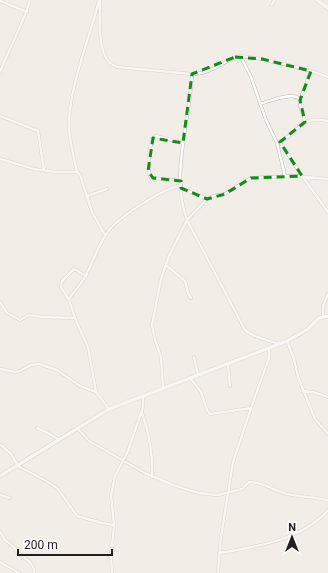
<svg xmlns="http://www.w3.org/2000/svg" width="328" height="573" font-family="Roboto,sans-serif">
<rect width="100%" height="100%" fill="#f2ede7"/>
<g fill="none" stroke-linecap="round" stroke-linejoin="round">
<g stroke="#bdb8b2" stroke-width="3.5">
<path id="street" d="M 100,0 C 100,17 97,49 109,62 C 111,64 114,65 117,67 L 192,74 L 202,73 L 215,68 L 235,57 L 241,56 L 262,59 L 305,69 L 328,77
M 0,1 L 27,12
M 272,5 L 274,0
M 241,57 L 251,77 L 266,120 L 277,143 L 285,176
M 0,72 C 9,48 23,25 30,0
M 192,74 C 190,122 170,174 187,220 L 245,330 C 254,338 268,340 279,344
M 300,100 L 311,71
M 260,104 C 267,102 295,90 300,100 C 301,102 300,104 300,106 C 302,111 304,116 305,122
M 0,116 L 38,131 L 44,170
M 280,142 L 302,176 L 328,212
M 280,142 C 301,130 301,115 328,121
M 0,159 L 34,169 L 56,172 L 77,172 L 80,175 L 92,212 L 105,235
M 77,172 C 74,158 70,143 69,129 C 68,88 89,41 99,0
M 181,181 L 153,178 L 150,176 C 147,166 149,148 153,138 L 156,136 L 183,143
M 181,188 L 207,199
M 87,196 L 107,189
M 166,265 L 185,281 L 188,293 L 191,298
M 69,300 L 61,287 L 62,281 L 74,269 L 86,276
M 0,302 L 7,313 L 20,320 L 29,315 L 43,317 L 75,318
M 323,317 L 323,306 L 328,294
M 287,341 L 294,359 L 298,377 L 315,419 L 328,434
M 194,357 L 198,375
M 228,364 L 230,386
M 0,369 L 16,372 L 20,371 L 31,365 L 39,364 L 57,370 L 80,386 L 96,392
M 190,378 L 201,392 L 207,410 L 210,414 L 251,408
M 163,388 L 161,357 L 155,340 L 152,325 L 161,279 L 169,256 L 187,220 L 207,199 L 213,196 L 225,194 L 251,178 L 296,176 L 328,179
M 303,391 L 313,392 L 328,397
M 109,409 L 96,392 L 88,347 L 76,321 L 69,300 L 70,297 C 76,290 82,283 86,275 C 93,262 97,248 105,236 C 114,219 161,190 181,185
M 142,413 C 149,433 153,456 152,477
M 37,428 L 48,433 L 59,440
M 77,428 L 89,441 L 145,473 L 173,485 L 195,492 L 206,494 L 218,495 L 242,489 L 249,482 C 260,481 275,491 287,494 C 301,497 315,497 328,500
M 1,445 L 11,454 L 18,466 L 48,482 L 58,489 L 77,516 L 102,523 L 114,525
M 0,495 L 10,498
M 0,532 L 5,540 L 14,547 L 18,553 L 30,562 L 34,569 L 34,573
M 219,553 C 256,547 302,540 328,510
M 0,562 L 19,573
M 112,573 L 111,557 L 114,525 L 111,495 L 115,476 L 128,451 L 141,413 L 143,406 L 143,396
M 218,573 L 221,537 L 233,462 L 251,408 L 269,358 L 269,348"/>
</g>
<g stroke="#bdb8b2" stroke-width="4.5">
<path id="secondary" d="M 317,0 L 328,8
M 0,476 L 109,409 L 287,341 L 308,329 L 319,318 L 328,316"/>
</g>
<use href="#street" stroke="#fff" stroke-width="2.5"/>
<use href="#secondary" stroke="#fff" stroke-width="3.5"/>
</g>
<path d="M0 0H328V573H0ZM 235,57 L 262,59 L 311,71 L 300,100 L 305,122 L 280,142 L 302,176 L 251,178 L 225,194 L 207,199 L 181,188 L 181,181 L 153,178 L 148,171 L 153,138 L 183,143 L 192,74 Z" fill="#f2ede7" fill-opacity=".55" fill-rule="evenodd"/>
<path fill="none" stroke="#138d19" stroke-width="3" stroke-dasharray="8 5" stroke-linejoin="round" d="M 235,57 L 262,59 L 311,71 L 300,100 L 305,122 L 280,142 L 302,176 L 251,178 L 225,194 L 207,199 L 181,188 L 181,181 L 153,178 L 148,171 L 153,138 L 183,143 L 192,74 Z"/>
<g transform="translate(292 537)" stroke="#ffffff" stroke-width="3" paint-order="stroke">
<path d="M0-3L7 15L0 10L-7 15Z" fill="#22201e"/>
<text y="-6" font-size="11" font-weight="bold" text-anchor="middle" fill="#22201e">N</text>
</g>
<path d="M18 549v6h94v-6" fill="none" stroke="#22201e" stroke-width="2"/>
<text x="24" y="549" font-size="12" fill="#22201e" stroke="#ffffff" stroke-width="3" paint-order="stroke">200 m</text>
</svg>
